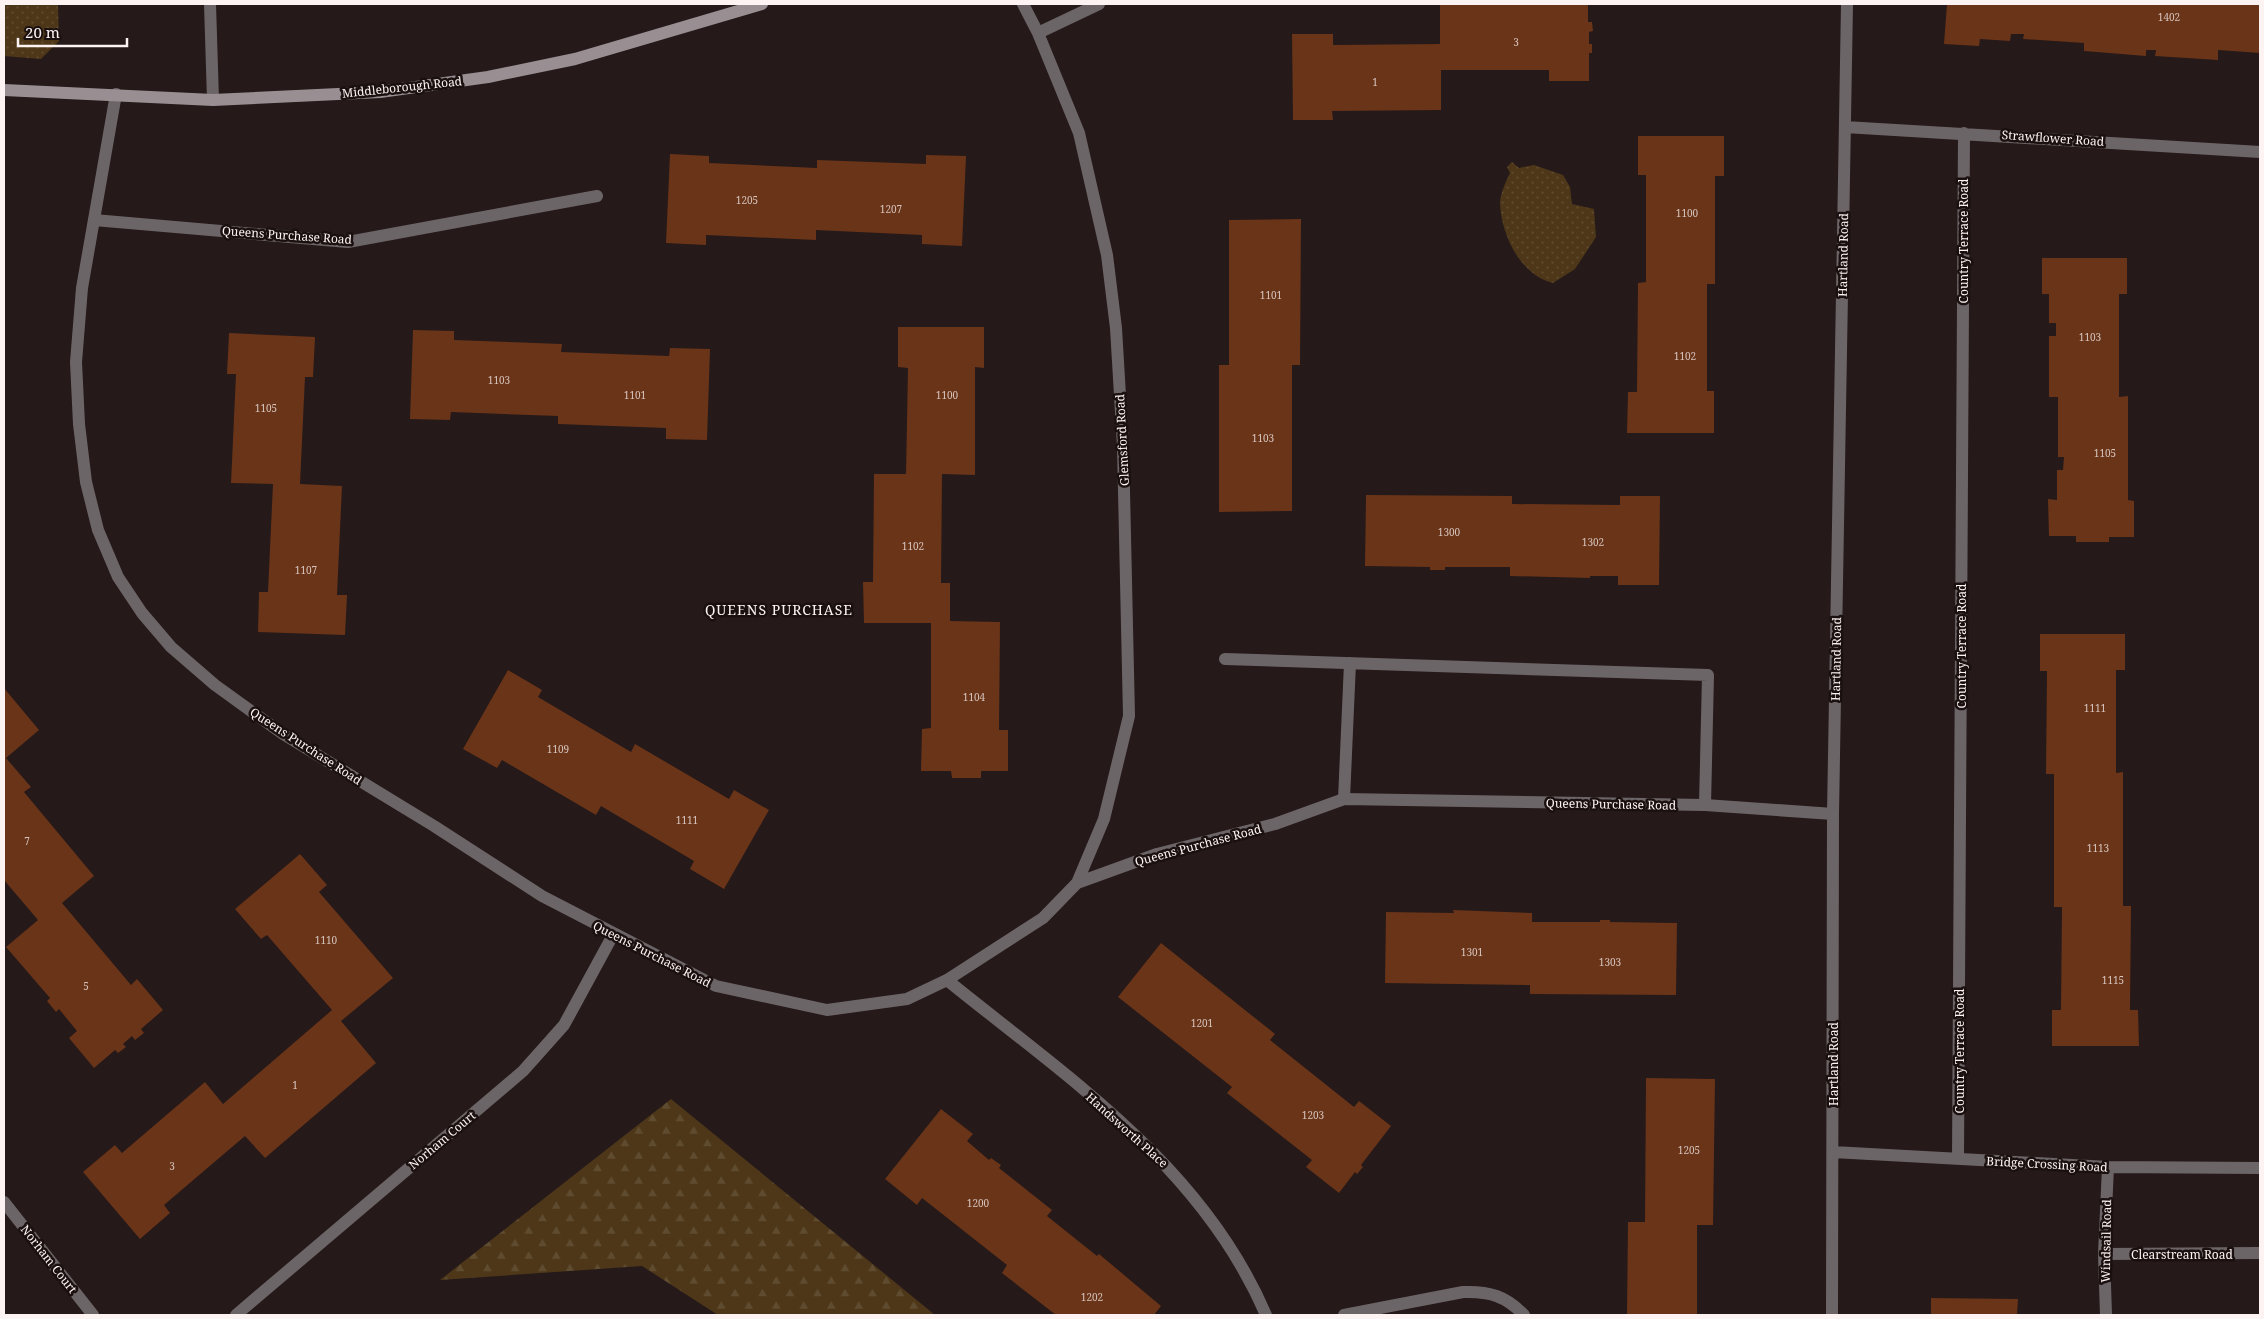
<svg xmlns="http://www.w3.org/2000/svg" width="2264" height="1319" font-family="'Noto Serif',serif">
<defs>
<pattern id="forest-firs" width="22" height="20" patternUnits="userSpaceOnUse" patternTransform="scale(1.25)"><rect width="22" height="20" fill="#4d3718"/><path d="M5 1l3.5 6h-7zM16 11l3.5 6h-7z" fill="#5f4b2f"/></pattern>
<pattern id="park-dots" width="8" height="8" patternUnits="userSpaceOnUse" patternTransform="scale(1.25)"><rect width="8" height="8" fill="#4d3718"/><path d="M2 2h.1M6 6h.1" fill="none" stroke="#5f4b2f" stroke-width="1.8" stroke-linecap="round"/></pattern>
</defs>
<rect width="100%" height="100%" fill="#251919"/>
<path fill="url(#forest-firs)" d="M 671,1099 L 935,1315 L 718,1315 L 642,1266 L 440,1280 Z"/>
<path fill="url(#park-dots)" d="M 4,4 L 58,4 L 59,41 L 41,59 L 4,56 Z
M 1512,162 L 1519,168 L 1534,165 L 1563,175 L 1570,187 L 1572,204 L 1594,209 L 1596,237 L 1575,269 L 1553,283 C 1521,276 1501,235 1500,203 C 1500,194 1506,181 1510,173 L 1507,167 Z"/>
<path fill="#693418" d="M 1440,4 L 1588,4 L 1588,22 L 1592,22 L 1593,31 L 1589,32 L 1589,44 L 1592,44 L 1592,53 L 1589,53 L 1589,81 L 1549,81 L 1549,70 L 1441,70 L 1441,110 L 1332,111 L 1333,120 L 1293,120 L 1292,34 L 1333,34 L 1333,45 L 1440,44 Z
M 1947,4 L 2260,4 L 2260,53 L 2218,50 L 2218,60 L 2155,56 L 2156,50 L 2146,50 L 2146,56 L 2084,51 L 2084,43 L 2023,39 L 2024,34 L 2011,34 L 2010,41 L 1980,39 L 1979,46 L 1944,44 Z
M 1638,136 L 1724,136 L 1724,176 L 1715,176 L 1715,284 L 1707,284 L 1707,391 L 1714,391 L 1714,433 L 1627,433 L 1628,392 L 1637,392 L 1638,283 L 1646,282 L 1646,175 L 1638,175 Z
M 670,154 L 709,156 L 709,163 L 817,168 L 817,160 L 926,164 L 926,155 L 966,156 L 962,246 L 922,244 L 922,235 L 816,230 L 816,240 L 706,235 L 706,245 L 666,243 Z
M 1301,219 L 1300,365 L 1292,365 L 1292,511 L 1219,512 L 1219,365 L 1229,365 L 1229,220 Z
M 2042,258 L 2127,258 L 2127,294 L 2119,294 L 2119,397 L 2128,396 L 2128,500 L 2134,501 L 2134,537 L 2109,537 L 2109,542 L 2076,542 L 2076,536 L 2049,536 L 2048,499 L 2057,500 L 2057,470 L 2063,470 L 2064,457 L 2058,457 L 2058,397 L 2049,397 L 2049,336 L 2056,336 L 2056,323 L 2049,323 L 2049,294 L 2042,294 Z
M 898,327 L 984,327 L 984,368 L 975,367 L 975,475 L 942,474 L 941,583 L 950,583 L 950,621 L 1000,622 L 999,730 L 1008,730 L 1008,771 L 981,771 L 981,778 L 952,778 L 951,771 L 921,771 L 922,729 L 931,728 L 931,623 L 864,623 L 863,582 L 873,582 L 874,474 L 906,474 L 908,368 L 898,367 Z
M 413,330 L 454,331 L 454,340 L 562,344 L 561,352 L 669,356 L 670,348 L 710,349 L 707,440 L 666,439 L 666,428 L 558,424 L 558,416 L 451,412 L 450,420 L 410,419 Z
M 229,333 L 315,337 L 313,377 L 305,377 L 300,484 L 342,486 L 337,595 L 347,595 L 345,635 L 258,632 L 259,592 L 268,592 L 273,484 L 231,483 L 236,374 L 227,374 Z
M 1366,495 L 1512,496 L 1512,504 L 1620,505 L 1620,496 L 1660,496 L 1659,585 L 1618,585 L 1618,576 L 1590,576 L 1590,578 L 1510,576 L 1510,567 L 1445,567 L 1445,570 L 1430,570 L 1430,567 L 1365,566 Z
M 2040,634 L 2125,634 L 2125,670 L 2116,670 L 2116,773 L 2123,772 L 2123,906 L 2131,906 L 2130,1010 L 2138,1010 L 2139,1046 L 2052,1046 L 2052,1010 L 2061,1010 L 2062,907 L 2054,907 L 2054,774 L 2046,774 L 2047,671 L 2040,671 Z
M 508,670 L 542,690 L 538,697 L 631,752 L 635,744 L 729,799 L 734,790 L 769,810 L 724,889 L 690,869 L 694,861 L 601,806 L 596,815 L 502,760 L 497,768 L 463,749 Z
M 4,688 L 39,730 L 6,758 L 31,787 L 24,792 L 94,876 L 62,903 L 131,985 L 137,979 L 163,1010 L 141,1029 L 144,1033 L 135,1040 L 132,1036 L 123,1044 L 126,1047 L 118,1053 L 115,1050 L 94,1068 L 69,1038 L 77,1031 L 59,1009 L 56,1012 L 47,1001 L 50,998 L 6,947 L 38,920 L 4,880 Z
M 300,854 L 327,885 L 319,892 L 393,978 L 341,1021 L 376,1063 L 265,1158 L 245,1136 L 164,1205 L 170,1213 L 140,1239 L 83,1172 L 115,1145 L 122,1153 L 205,1082 L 223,1104 L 332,1010 L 267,935 L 261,939 L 235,909 Z
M 1453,910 L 1532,913 L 1532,922 L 1600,922 L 1600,920 L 1610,920 L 1610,922 L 1677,923 L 1676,995 L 1530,994 L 1530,985 L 1385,983 L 1386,912 L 1454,913 Z
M 1161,943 L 1275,1034 L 1270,1040 L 1354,1107 L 1359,1101 L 1391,1126 L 1361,1165 L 1363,1167 L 1357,1174 L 1355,1172 L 1339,1193 L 1306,1167 L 1312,1160 L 1227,1093 L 1232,1087 L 1118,997 Z
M 1646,1078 L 1715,1079 L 1713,1225 L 1697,1225 L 1697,1315 L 1627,1315 L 1628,1222 L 1645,1222 Z
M 941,1109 L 973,1134 L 967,1141 L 989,1160 L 991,1158 L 1001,1165 L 999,1168 L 1052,1210 L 1047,1216 L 1097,1256 L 1099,1254 L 1161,1306 L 1154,1315 L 1056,1315 L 1002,1273 L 1007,1265 L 922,1198 L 917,1205 L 885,1179 Z
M 1931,1298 L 2018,1299 L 2017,1315 L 1931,1315 Z"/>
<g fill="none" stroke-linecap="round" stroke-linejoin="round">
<path stroke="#6c6567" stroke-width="12" d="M 94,220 L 348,242 L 597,196
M 1225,659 L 1708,675 L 1705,805
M 1344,799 L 1350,663
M 1344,1315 L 1463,1292 C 1489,1291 1506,1296 1524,1315"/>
<path stroke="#6c6567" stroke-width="12" d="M 210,4 L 213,100
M 1023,4 L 1038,33 L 1079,133 L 1107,255 L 1116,328 L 1123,446 L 1129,716 L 1104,819 L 1077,883
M 1038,33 L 1099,4
M 116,94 L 82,288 L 76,362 L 79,424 L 86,482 L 98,530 L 118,577 L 142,613 L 171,647 L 215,685 L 283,734 L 434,826 L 542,896 L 716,986 L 827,1010 L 907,999 L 947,980 L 1043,918 L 1077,883 L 1157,854 L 1275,824 L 1344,799 L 1705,805 L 1833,814
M 1845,127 L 2260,152
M 947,980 C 1069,1079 1202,1166 1266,1315
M 1833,1152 L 2108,1167 L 2260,1168
M 1958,1159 L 1964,133
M 4,1202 L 93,1315
M 2104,1254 L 2260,1253
M 236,1315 L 523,1071 L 564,1025 L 613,935
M 1832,1315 L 1833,814 L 1847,4
M 2106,1315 L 2104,1254 L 2108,1167"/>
<path stroke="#998f93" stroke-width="12" d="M 4,90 L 213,100 L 380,92 L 488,77 L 575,59 L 762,4"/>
</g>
<g text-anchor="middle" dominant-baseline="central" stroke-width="5" stroke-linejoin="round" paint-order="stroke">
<g font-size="10" fill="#d7c3bc">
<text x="2169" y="17">1402</text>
<text x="1516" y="42">3</text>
<text x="1375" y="82">1</text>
<text x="747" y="200">1205</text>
<text x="891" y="209">1207</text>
<text x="1687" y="213">1100</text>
<text x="1271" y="295">1101</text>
<text x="2090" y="337">1103</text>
<text x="1685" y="356">1102</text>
<text x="499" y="380">1103</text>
<text x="635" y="395">1101</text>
<text x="947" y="395">1100</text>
<text x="266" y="408">1105</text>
<text x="1263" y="438">1103</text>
<text x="2105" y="453">1105</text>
<text x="1449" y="532">1300</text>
<text x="1593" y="542">1302</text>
<text x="913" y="546">1102</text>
<text x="306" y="570">1107</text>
<text x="974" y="697">1104</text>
<text x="2095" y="708">1111</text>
<text x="558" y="749">1109</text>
<text x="687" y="820">1111</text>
<text x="27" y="841">7</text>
<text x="2098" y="848">1113</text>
<text x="326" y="940">1110</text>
<text x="1472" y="952">1301</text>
<text x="1610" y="962">1303</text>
<text x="2113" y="980">1115</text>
<text x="86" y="986">5</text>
<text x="1202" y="1023">1201</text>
<text x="295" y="1085">1</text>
<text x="1313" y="1115">1203</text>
<text x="1689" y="1150">1205</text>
<text x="172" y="1166">3</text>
<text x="978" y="1203">1200</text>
<text x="1092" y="1297">1202</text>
</g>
<g font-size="12" fill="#fcf3f2" stroke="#1b1010">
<text transform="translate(402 87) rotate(-6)">Middleborough Road</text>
<text transform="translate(2053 138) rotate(4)">Strawflower Road</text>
<text transform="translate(287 235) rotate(4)">Queens Purchase Road</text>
<text transform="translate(1963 241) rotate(-90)">Country Terrace Road</text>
<text transform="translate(1843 255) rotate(-89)">Hartland Road</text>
<text transform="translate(1122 440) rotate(-93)">Glemsford Road</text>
<text transform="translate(1961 646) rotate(-90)">Country Terrace Road</text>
<text transform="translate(1836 659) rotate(-89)">Hartland Road</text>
<text transform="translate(306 746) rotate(33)">Queens Purchase Road</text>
<text transform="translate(1611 804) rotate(1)">Queens Purchase Road</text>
<text transform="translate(1198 845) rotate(-15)">Queens Purchase Road</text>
<text transform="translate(652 954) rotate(27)">Queens Purchase Road</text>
<text transform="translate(1959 1051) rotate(-90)">Country Terrace Road</text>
<text transform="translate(1833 1064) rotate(-90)">Hartland Road</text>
<text transform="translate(1127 1130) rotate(42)">Handsworth Place</text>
<text transform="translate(442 1140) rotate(-40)">Norham Court</text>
<text transform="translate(2047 1164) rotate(3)">Bridge Crossing Road</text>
<text transform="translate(2106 1241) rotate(-89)">Windsail Road</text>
<text x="2182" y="1254">Clearstream Road</text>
<text transform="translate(49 1259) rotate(52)">Norham Court</text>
</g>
<g font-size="14" letter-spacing="1" fill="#fcf3f2" stroke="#1b1010">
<text x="779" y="609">QUEENS PURCHASE</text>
</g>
</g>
<rect width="2264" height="1319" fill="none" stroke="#fcf3f2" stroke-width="10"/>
<path d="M18 38v8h109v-8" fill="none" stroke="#fcf3f2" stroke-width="2.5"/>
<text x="25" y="38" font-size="15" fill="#fcf3f2" stroke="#1b1010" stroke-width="4" paint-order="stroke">20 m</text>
</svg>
